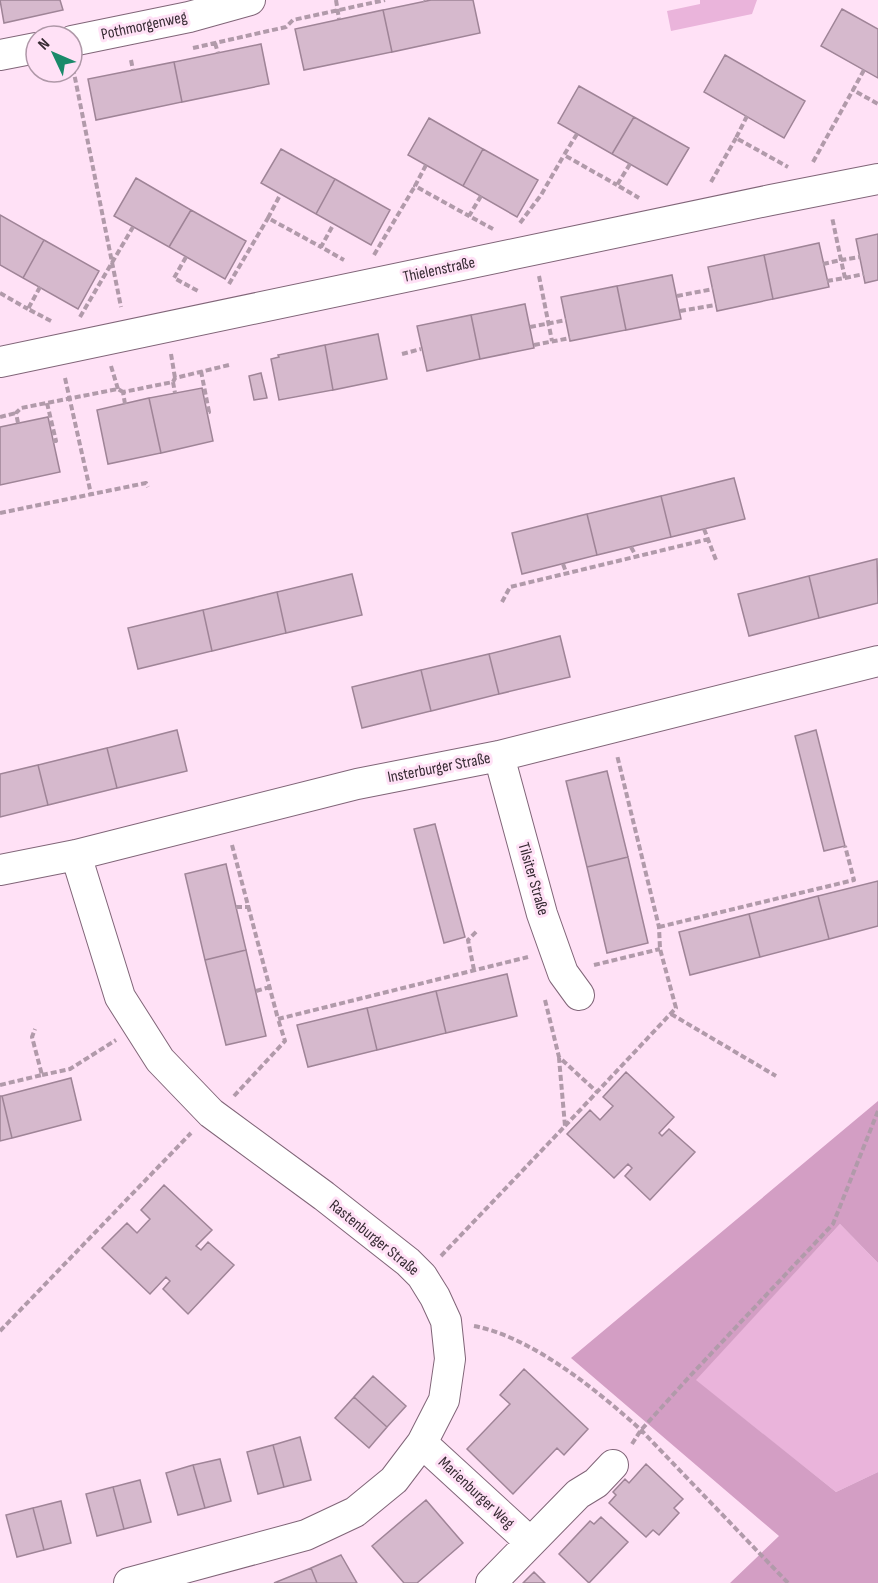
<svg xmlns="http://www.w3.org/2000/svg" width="878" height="1583" font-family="'Sofia Sans Condensed',sans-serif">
<rect width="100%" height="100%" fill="#ffe1f6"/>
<path fill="#eab4db" d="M 700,0 L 757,0 L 752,14 L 671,31 L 667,11 L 700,4 Z
M 840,1224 L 878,1263 L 878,1472 L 836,1492 L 695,1380 Z"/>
<path fill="#d39ec4" d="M 878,1101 L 878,1263 L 840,1224 L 696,1380 L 836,1492 L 878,1472 L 878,1583 L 730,1583 L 779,1536 L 571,1358 Z"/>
<path fill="#d6b9cd" stroke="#9f8497" stroke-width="1.5" d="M 0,0 L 60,0 L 63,10 L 4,23 Z
M 431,0 L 473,0 L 480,33 L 392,52 L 383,10 Z
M 842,9 L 878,29 L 878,78 L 821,46 Z
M 383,10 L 392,52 L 304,70 L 295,29 Z
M 261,44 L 269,84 L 182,102 L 174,62 Z
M 725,55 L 805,101 L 784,138 L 704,92 Z
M 174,62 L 182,102 L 96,120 L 88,79 Z
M 579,86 L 634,117 L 612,154 L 558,123 Z
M 634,117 L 689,148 L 667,185 L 612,154 Z
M 429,118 L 483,149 L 463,186 L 408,155 Z
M 281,149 L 335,179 L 316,214 L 261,183 Z
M 483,149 L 538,180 L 517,217 L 463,186 Z
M 136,178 L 191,210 L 169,247 L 114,216 Z
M 335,179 L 390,210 L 371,245 L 316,214 Z
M 191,210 L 246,241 L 225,279 L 169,247 Z
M 0,215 L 44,240 L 23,278 L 0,265 Z
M 878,234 L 878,280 L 865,283 L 856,239 Z
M 44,240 L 99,271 L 78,309 L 23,278 Z
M 819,243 L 829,287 L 773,299 L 764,255 Z
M 764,255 L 773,299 L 717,311 L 708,267 Z
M 672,275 L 681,319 L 626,330 L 617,286 Z
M 617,286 L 626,330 L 570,341 L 561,297 Z
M 525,304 L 534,348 L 480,359 L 471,315 Z
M 471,315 L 480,359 L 427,371 L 417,326 Z
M 378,334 L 387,379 L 333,390 L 325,345 Z
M 325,345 L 333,390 L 279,400 L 271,359 L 279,357 L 278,355 Z
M 261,373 L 267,398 L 254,400 L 249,376 Z
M 202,388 L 213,441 L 161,453 L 149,398 Z
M 149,398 L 161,453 L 108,464 L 97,410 Z
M 48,417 L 60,472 L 0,485 L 0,427 Z
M 734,478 L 745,519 L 671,537 L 661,496 Z
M 661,496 L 671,537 L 597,555 L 587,514 Z
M 587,514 L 597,555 L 522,574 L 512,533 Z
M 877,559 L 878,603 L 819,618 L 809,576 Z
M 352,574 L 362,615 L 286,633 L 277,592 Z
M 809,576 L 819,618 L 749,636 L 738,594 Z
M 277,592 L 286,633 L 212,651 L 203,610 Z
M 203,610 L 212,651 L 138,669 L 128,628 Z
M 560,636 L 570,677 L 499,694 L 489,654 Z
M 489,654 L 499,694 L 431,711 L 421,670 Z
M 421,670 L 431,711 L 362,728 L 352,687 Z
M 177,730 L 187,771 L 117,788 L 107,748 Z
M 816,730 L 845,846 L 824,851 L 795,736 Z
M 107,748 L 117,788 L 48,805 L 38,765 Z
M 38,765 L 48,805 L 0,817 L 0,774 Z
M 607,771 L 628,857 L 587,867 L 566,781 Z
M 435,824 L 465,937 L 444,943 L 414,829 Z
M 628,857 L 648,943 L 607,953 L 587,867 Z
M 226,864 L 246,950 L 205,960 L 185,874 Z
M 878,881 L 878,926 L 829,939 L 818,896 Z
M 818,896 L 829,939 L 760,957 L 749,914 Z
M 749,914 L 760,957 L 690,975 L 679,932 Z
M 246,950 L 266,1036 L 226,1045 L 205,960 Z
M 507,974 L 517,1016 L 446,1033 L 436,991 Z
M 436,991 L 446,1033 L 377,1050 L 367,1008 Z
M 367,1008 L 377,1050 L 308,1067 L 297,1025 Z
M 626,1072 L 674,1117 L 659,1133 L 662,1136 L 669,1129 L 695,1152 L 650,1200 L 625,1176 L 632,1168 L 628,1164 L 614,1178 L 567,1134 L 590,1110 L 600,1120 L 613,1106 L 603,1097 Z
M 71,1078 L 81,1120 L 12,1138 L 2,1096 Z
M 0,1096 L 2,1096 L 12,1138 L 0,1141 Z
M 164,1185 L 212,1230 L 196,1246 L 201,1250 L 208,1242 L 234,1265 L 188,1314 L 163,1289 L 170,1281 L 166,1277 L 150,1294 L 102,1248 L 127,1223 L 137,1233 L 150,1219 L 141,1210 Z
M 524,1369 L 588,1429 L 564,1455 L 557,1448 L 513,1494 L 467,1449 L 510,1404 L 500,1395 Z
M 373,1376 L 406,1406 L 387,1427 L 354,1397 Z
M 354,1397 L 387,1427 L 369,1448 L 335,1418 Z
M 300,1437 L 311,1480 L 284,1487 L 273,1445 Z
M 273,1445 L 284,1487 L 258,1494 L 247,1452 Z
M 220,1459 L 231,1501 L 205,1508 L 193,1465 Z
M 646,1464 L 683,1499 L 674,1508 L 679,1513 L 659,1535 L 653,1530 L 646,1537 L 609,1503 L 616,1495 L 613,1492 L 625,1479 L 629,1483 Z
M 193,1465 L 205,1508 L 178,1515 L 166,1473 Z
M 140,1480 L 151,1522 L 124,1529 L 113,1487 Z
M 113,1487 L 124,1529 L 97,1536 L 86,1494 Z
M 426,1500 L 463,1543 L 417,1583 L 404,1583 L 372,1546 Z
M 61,1501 L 71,1543 L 44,1550 L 33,1508 Z
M 33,1508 L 44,1550 L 17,1557 L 6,1515 Z
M 601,1517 L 628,1542 L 589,1583 L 559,1554 L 590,1521 L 594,1524 Z
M 341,1555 L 357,1583 L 317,1583 L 311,1568 Z
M 311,1568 L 317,1583 L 274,1583 Z
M 534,1572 L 545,1583 L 523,1583 Z"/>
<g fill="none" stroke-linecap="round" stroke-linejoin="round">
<g stroke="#806578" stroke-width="32">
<path id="minor" d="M 72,41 L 189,17 L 250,0
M 0,55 L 36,48
M 0,362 L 771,200 L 878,179
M 499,756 L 542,914 L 563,973 L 579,995
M 76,855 L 120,997 L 160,1060 L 211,1113 L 324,1196 L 408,1262 L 422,1276 L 435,1297 L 446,1321 L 450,1359 L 444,1400 L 422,1443 L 394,1480 L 355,1512 L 306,1535 L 129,1583
M 0,870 L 76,855 L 357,784 L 499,756 L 878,661
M 422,1443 L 530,1542
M 491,1583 L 578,1494 L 596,1483 L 613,1465"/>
</g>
<path stroke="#b19aaa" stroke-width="4" stroke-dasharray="6 3" stroke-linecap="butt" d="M 336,0 L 339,19
M 424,0 L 425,1
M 215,43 L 218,53
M 193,48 L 286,27 L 293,20 L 385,0
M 131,60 L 133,70
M 73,68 L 121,307
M 864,70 L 853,90 L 878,104
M 747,116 L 736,138 L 788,167
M 577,134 L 564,155 L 617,185
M 813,162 L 853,90
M 630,164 L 617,185 L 639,198
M 426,165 L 415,186 L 469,216
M 711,182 L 736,138
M 481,196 L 469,216 L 493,229
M 279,197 L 268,218 L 321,247
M 520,223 L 541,195 L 564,155
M 332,227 L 321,247 L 344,260
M 374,255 L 415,186
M 186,257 L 174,278 L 198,291
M 823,264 L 841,260 L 832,217
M 539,276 L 552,341
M 845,278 L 864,274
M 827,281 L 845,278 L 841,260 L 860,257
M 229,284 L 268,218
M 40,287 L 28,309 L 51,321
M 0,293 L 28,309
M 677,296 L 713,289
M 680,311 L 716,305
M 80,317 L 133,227
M 530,327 L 566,320
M 534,345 L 570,338
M 171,354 L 175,378
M 402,354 L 421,349
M 111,366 L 118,389
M 201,371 L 209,412 L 206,412
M 65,378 L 91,494
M 173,382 L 175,378 L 229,365
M 47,403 L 56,441 L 53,441
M 125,404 L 123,392 L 173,382 L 175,393
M 0,417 L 16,413
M 18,423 L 16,413 L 21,408 L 118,389 L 123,392
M 0,513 L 146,483 L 148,487
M 704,529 L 716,560
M 631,547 L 636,556
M 563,564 L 566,572
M 502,602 L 510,587 L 709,539
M 232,845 L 278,1019 L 528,957
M 236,907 L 250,907
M 659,927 L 854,880 L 845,846
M 594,965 L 660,949
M 474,970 L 468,940 L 478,930
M 256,991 L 270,987
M 545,1000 L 559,1057 L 597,1092
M 671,1014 L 776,1076
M 42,1075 L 70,1069 L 116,1040
M 0,1085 L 42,1075 L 32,1037 L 35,1029
M 234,1096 L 285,1041 L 278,1019
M 565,1126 L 676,1008 L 660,949 L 659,927 L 617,755
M 441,1256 L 565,1126 L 559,1058
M 474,1326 C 532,1337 598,1391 641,1430 L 788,1583
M 0,1331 L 191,1133
M 632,1444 L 641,1430 L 690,1376 L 833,1224 L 878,1111"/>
<use href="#minor" stroke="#fff" stroke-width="30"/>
</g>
<g text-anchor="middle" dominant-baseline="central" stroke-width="6" stroke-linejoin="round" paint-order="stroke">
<g font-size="16" fill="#362a32" stroke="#ffe1f6">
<text transform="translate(144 26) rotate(-12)">Pothmorgenweg</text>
<text transform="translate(439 270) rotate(-12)">Thielenstraße</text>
<text transform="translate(439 768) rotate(-11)">Insterburger Straße</text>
<text transform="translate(533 879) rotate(74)">Tilsiter Straße</text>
<text transform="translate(374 1238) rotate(39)">Rastenburger Straße</text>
<text transform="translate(476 1493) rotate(43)">Marienburger Weg</text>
</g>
</g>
<g transform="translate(54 54) rotate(314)"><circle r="28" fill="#ffe1f6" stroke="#af98a8" stroke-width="1.5"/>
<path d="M0-4.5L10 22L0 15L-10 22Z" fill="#1a8a6a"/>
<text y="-9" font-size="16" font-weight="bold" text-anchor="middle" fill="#362a32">N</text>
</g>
</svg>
